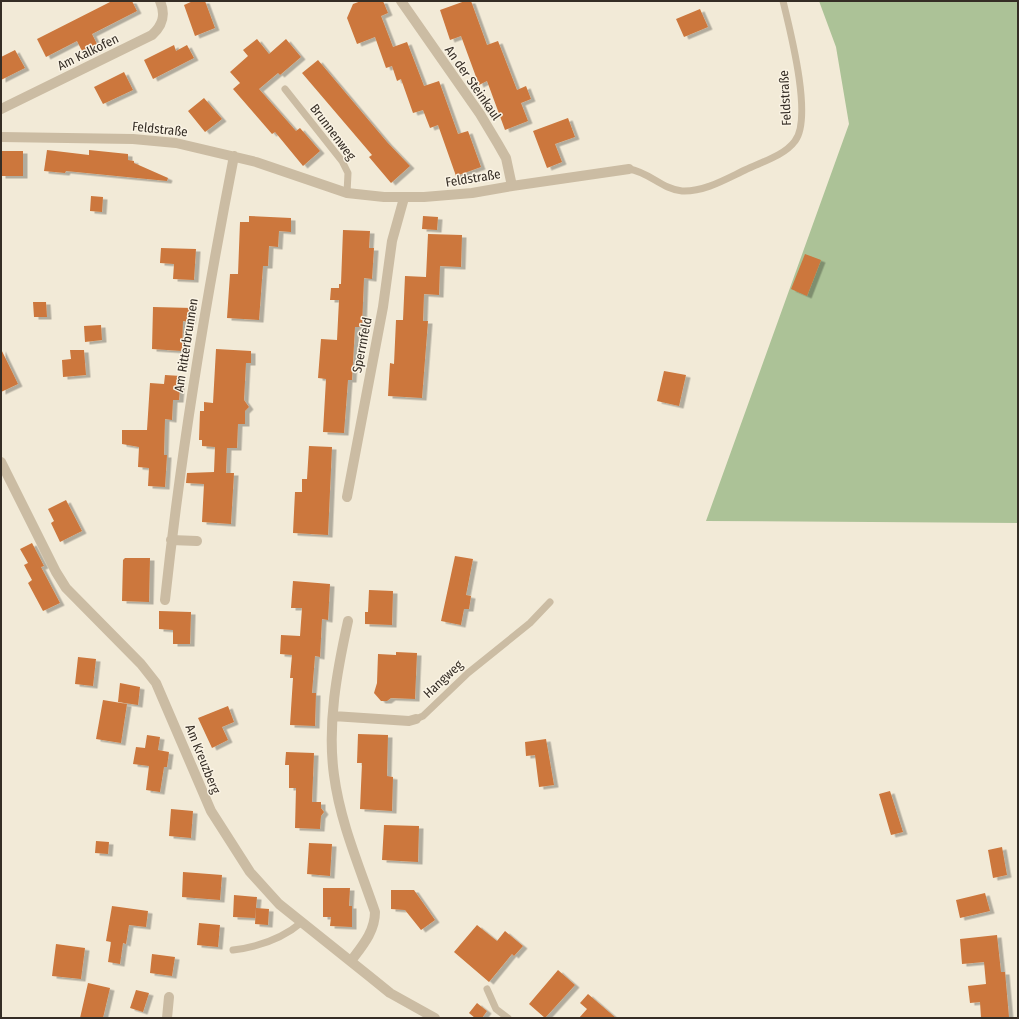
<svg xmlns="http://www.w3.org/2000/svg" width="1019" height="1019" font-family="'Fira Sans Condensed',sans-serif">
<defs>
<filter id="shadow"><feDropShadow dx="4.5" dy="2.5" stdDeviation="0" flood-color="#0004"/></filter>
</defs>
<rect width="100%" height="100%" fill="#f2ead7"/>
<path fill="#acc297" d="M 819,1 L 1018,1 L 1018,523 L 706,521 L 849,124 L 836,47 Z"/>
<path fill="#cc773c" filter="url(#shadow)" d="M 112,1 L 132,1 L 137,11 L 92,34 L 99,48 L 84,55 L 77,41 L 46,57 L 37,39 Z
M 193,1 L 205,1 L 215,28 L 195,36 L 184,5 Z
M 361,1 L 383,1 L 388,13 L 381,16 L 393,47 L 407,42 L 424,86 L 439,81 L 458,134 L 468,131 L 481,167 L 456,176 L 438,125 L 430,128 L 423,110 L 413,113 L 401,79 L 397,81 L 392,66 L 386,68 L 375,37 L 357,44 L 347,18 L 353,4 Z
M 465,1 L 471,1 L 487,45 L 498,41 L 517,90 L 526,86 L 531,99 L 521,103 L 528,121 L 505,130 L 487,81 L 479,85 L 461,36 L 450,40 L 440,10 Z
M 700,9 L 708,27 L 684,37 L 676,19 Z
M 257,39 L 269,54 L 286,39 L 301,57 L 280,75 L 278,73 L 259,89 L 296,131 L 300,128 L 320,151 L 303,166 L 275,132 L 272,134 L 233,89 L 240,83 L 230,72 L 248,56 L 243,50 Z
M 174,45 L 176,51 L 187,45 L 194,58 L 153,79 L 144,60 Z
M 15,50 L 25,68 L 1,80 L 1,57 Z
M 318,60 L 387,142 L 410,166 L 391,183 L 369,157 L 372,155 L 302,73 Z
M 124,72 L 133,90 L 103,104 L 94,87 Z
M 204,98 L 222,119 L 205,132 L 188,111 Z
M 568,118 L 575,137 L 555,144 L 562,162 L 547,168 L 533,131 Z
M 47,150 L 89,155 L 89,150 L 128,154 L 128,160 L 134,161 L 134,163 L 168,178 L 167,181 L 66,171 L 65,173 L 44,171 Z
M 1,151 L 23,151 L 23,176 L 1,176 Z
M 91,196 L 103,197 L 102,212 L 90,211 Z
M 249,216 L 291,218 L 291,232 L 279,231 L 278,247 L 269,246 L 268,266 L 263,266 L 259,320 L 227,318 L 230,274 L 238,274 L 240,222 L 249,222 Z
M 423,216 L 438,217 L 437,230 L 422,229 Z
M 343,230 L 370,231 L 369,248 L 374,248 L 372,279 L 364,278 L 362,327 L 355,327 L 352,380 L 348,380 L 344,433 L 323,432 L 326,379 L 318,378 L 321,339 L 337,340 L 339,300 L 330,300 L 331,288 L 339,288 L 339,284 L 341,284 Z
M 428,234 L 462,235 L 461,267 L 440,266 L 439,295 L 424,294 L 423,321 L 428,321 L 422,398 L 388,396 L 390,363 L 394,364 L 396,320 L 403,320 L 405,276 L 426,277 Z
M 161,248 L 196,249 L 194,280 L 173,279 L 174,264 L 160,263 Z
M 805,254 L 821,260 L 807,296 L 791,289 Z
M 33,302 L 46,302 L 47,317 L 34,317 Z
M 153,307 L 192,308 L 191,322 L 183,321 L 182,351 L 152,349 Z
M 101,325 L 102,340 L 85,342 L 84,326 Z
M 1,349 L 18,384 L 1,392 Z
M 216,349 L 251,351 L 251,363 L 246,363 L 244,400 L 249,407 L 245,411 L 245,424 L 238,424 L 237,448 L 227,448 L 226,473 L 234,473 L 231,524 L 202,522 L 204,484 L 186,483 L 187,473 L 214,472 L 215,447 L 202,446 L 202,440 L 199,440 L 200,411 L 204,411 L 204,402 L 213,403 Z
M 70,350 L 84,350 L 86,375 L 63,377 L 62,360 L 71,359 Z
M 664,371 L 686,375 L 679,406 L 657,401 Z
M 165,375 L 181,376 L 179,400 L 173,400 L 172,420 L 165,419 L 164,455 L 167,455 L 165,487 L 148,486 L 149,468 L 138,467 L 139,447 L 122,444 L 122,430 L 147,430 L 150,383 L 164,384 Z
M 309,446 L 332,447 L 328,535 L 293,533 L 295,492 L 302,492 L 302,479 L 307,479 Z
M 66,500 L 82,531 L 60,542 L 51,523 L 54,521 L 48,509 Z
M 32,543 L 44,566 L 41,567 L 60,603 L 43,611 L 28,583 L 32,580 L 24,565 L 28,563 L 20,549 Z
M 455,556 L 473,559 L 466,595 L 471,596 L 469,609 L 464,609 L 461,625 L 441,621 Z
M 125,558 L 150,558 L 149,602 L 122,601 L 123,560 Z
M 293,581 L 330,584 L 328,620 L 322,619 L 320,657 L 315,656 L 312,693 L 316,693 L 315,726 L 290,725 L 293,678 L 290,678 L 292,655 L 280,654 L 281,635 L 300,636 L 302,608 L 291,608 Z
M 369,590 L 393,591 L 392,625 L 365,624 L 365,612 L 368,612 Z
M 159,611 L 191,612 L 190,644 L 173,644 L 173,630 L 159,629 Z
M 396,652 L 417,653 L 415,699 L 391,698 L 387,701 L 381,701 L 374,693 L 377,683 L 378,654 L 396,655 Z
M 78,657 L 96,659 L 93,686 L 75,684 Z
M 120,683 L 140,687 L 138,705 L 118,702 Z
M 103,700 L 127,704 L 121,743 L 96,739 Z
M 228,706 L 234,722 L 222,727 L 228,740 L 212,748 L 198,718 Z
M 358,734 L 388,735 L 387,776 L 393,777 L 392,811 L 360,809 L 362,763 L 357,763 Z
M 147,735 L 160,737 L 158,750 L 169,752 L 167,767 L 164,767 L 160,792 L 146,790 L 149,766 L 133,764 L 136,747 L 145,748 Z
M 546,739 L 554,785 L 539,787 L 535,755 L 526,756 L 525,742 Z
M 286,752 L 314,753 L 312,802 L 321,802 L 321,808 L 324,812 L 321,816 L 320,829 L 295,828 L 296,788 L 289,788 L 289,765 L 285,765 Z
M 890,791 L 903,832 L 891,835 L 879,794 Z
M 171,809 L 193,811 L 191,838 L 169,836 Z
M 384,825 L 419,826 L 418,862 L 382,860 Z
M 96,841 L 109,842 L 108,854 L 95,853 Z
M 309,843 L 332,844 L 330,876 L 307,874 Z
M 1002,847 L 1007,875 L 993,878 L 988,850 Z
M 183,872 L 222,875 L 220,900 L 182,897 Z
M 323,888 L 350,888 L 349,906 L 352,906 L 352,927 L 330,926 L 331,917 L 323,917 Z
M 391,890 L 414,890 L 435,920 L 421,930 L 405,910 L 391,909 Z
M 985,893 L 990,911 L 960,918 L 956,900 Z
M 234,895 L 257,897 L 255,918 L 233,917 Z
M 112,906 L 148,911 L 146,927 L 129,925 L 126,944 L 123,943 L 120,964 L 108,962 L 111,942 L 106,941 Z
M 256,908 L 269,909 L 268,925 L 255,924 Z
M 199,923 L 220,925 L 218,947 L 197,945 Z
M 477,925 L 497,941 L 505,931 L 523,946 L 514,956 L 512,954 L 489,982 L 454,952 Z
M 997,935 L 1001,972 L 1005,972 L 1009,1017 L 981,1018 L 980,1002 L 970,1003 L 968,986 L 986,984 L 984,962 L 962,964 L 960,939 Z
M 56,944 L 85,948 L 81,979 L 52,976 Z
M 152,954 L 175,957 L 172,976 L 150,973 Z
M 558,970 L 575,985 L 545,1018 L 529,1004 Z
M 88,983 L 110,988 L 103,1018 L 80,1018 Z
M 136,990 L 149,993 L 143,1012 L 130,1008 Z
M 588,994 L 616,1018 L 579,1018 L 587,1009 L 580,1003 Z
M 477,1003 L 487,1011 L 482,1018 L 475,1018 L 469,1013 Z"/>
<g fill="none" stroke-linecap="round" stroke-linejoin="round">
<path stroke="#cbbca3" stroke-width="7" d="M 285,89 L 342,161 L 348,173 L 347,193
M 629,169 C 649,172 662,189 682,191 C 704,192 726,179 745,170 C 761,162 784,156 795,141 C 813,118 790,30 783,1
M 416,719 L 423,716 L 468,673 L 530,623 L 550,602
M 233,950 C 258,947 282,939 302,922
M 487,989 L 496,1009 L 508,1018"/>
<path stroke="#cbbca3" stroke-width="10" d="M 401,1 L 480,114 L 498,144 L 506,158 L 512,186
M 1,109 L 152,35 C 163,25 166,15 160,1
M 1,137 L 133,139 L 176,143 L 256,162 L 347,193 L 384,197 L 424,197 L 472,193 L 512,186 L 629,169
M 1,462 L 56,572 L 66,588 L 141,664 L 156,683 L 211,811 L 250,872 L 279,904 L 369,976 L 390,993 L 435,1018
M 347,497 L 383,307 L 392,241 L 404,198
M 171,540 L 197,541
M 165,600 C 181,451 205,304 234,156
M 348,621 C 337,671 327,724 334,775 C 340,822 360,868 375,912 C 375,931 363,945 351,961
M 333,716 L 409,721 L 416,719
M 167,1018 L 169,997"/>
</g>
<g text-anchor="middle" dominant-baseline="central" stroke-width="3" stroke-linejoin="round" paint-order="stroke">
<g font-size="13" fill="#352d25" stroke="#faf3e4">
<text transform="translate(88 52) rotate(-26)">Am Kalkofen</text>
<text transform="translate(473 83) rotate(55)">An der Steinkaul</text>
<text transform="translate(785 98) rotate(-93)">Feldstraße</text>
<text transform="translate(160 129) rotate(6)">Feldstraße</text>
<text transform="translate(333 132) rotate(53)">Brunnenweg</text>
<text transform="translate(473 178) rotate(-9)">Feldstraße</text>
<text transform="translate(186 345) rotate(-81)">Am Ritterbrunnen</text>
<text transform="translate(362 345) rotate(-79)">Sperrnfeld</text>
<text transform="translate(443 679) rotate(-43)">Hangweg</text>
<text transform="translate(203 759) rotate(68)">Am Kreuzberg</text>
</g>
</g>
<rect width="1019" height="1019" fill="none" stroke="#352d25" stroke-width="4"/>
</svg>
